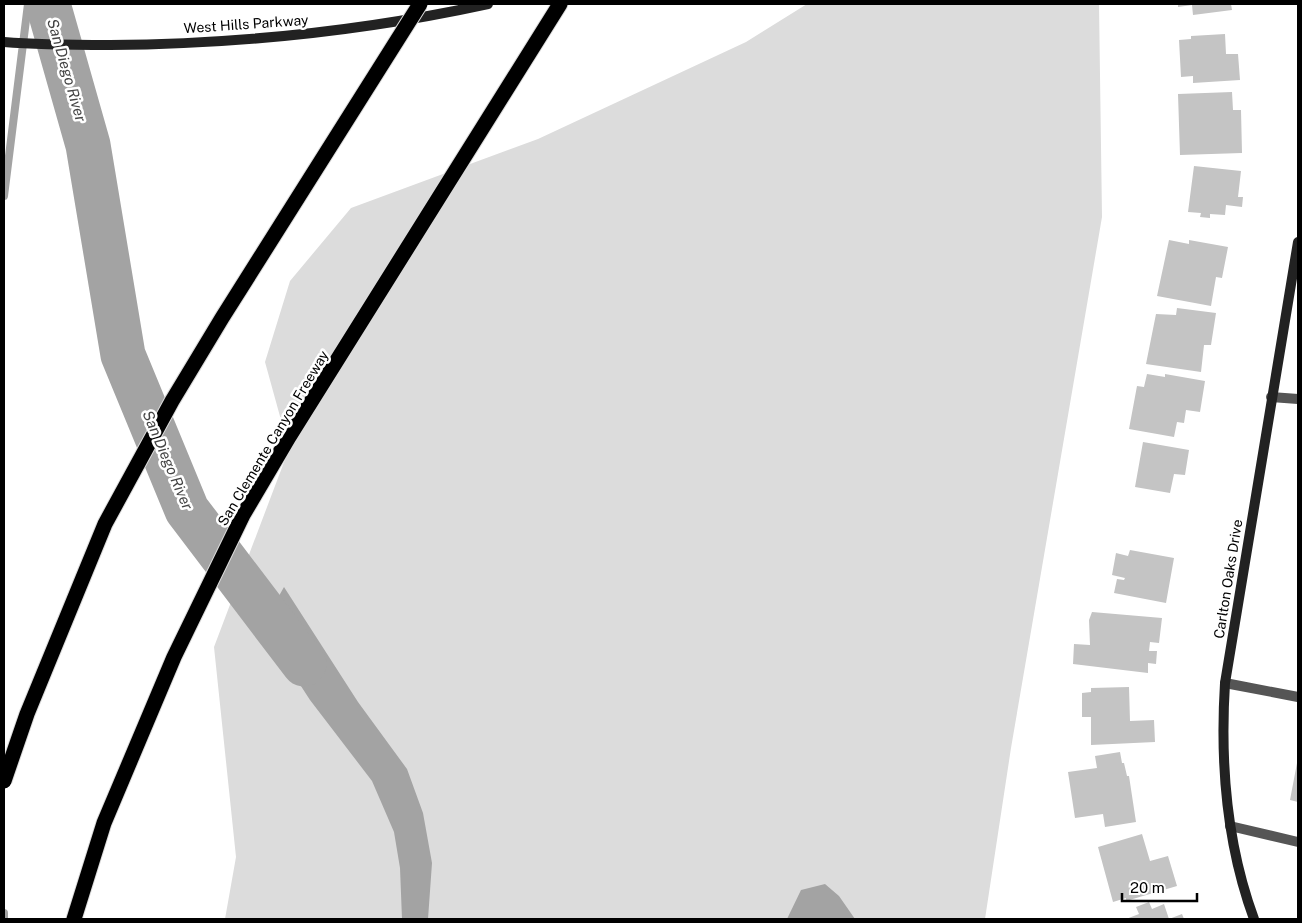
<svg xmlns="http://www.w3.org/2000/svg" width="1302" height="923" font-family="'Public Sans',sans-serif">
<rect width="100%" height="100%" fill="#fff"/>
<path fill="#dcdcdc" d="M 807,4 L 1099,4 L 1102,217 L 1011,748 L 985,919 L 225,919 L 236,857 L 214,647 L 289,449 L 265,362 L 290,281 L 351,208 L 538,139 L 746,42 Z"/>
<path fill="#a3a3a3" d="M 284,587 L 358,702 L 407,769 L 423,813 L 432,863 L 428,919 L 402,919 L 400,868 L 394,832 L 372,781 L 310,700 L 262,626 Z
M 825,884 L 839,896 L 855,919 L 787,919 L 801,890 Z"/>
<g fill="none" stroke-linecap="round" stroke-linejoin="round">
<path stroke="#a3a3a3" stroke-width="8" d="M 4,196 L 28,4
M 4,913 L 4,919"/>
<path stroke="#a3a3a3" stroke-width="45" d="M 48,4 L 88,145 L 123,355 L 187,510 L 304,664"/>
</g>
<path fill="#c4c4c4" d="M 1178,4 L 1231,4 L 1232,10 L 1193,15 L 1192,5 L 1178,7 Z
M 1225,34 L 1226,54 L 1238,54 L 1240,80 L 1193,83 L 1193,76 L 1181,77 L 1179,40 L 1191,39 L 1191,36 Z
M 1232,92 L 1233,110 L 1241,110 L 1242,153 L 1180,155 L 1178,94 Z
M 1194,166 L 1241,171 L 1238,197 L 1243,197 L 1242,207 L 1226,205 L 1225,215 L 1210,214 L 1210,218 L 1200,217 L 1201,213 L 1188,212 Z
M 1169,240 L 1189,244 L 1189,240 L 1228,247 L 1222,278 L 1216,277 L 1211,306 L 1157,296 Z
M 1177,308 L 1216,313 L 1211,345 L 1204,345 L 1201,372 L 1146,364 L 1156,314 L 1176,315 Z
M 1147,374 L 1165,377 L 1165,374 L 1205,381 L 1200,412 L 1186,410 L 1184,423 L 1177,422 L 1174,437 L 1129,429 L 1137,386 L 1144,387 Z
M 1143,442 L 1189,450 L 1185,475 L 1174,474 L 1170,493 L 1135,487 Z
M 1130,550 L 1174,558 L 1166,603 L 1114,593 L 1117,579 L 1124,580 L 1125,578 L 1112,575 L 1116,553 L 1128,556 Z
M 1092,612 L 1162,618 L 1159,643 L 1150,642 L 1149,651 L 1157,651 L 1156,664 L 1148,663 L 1148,673 L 1073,664 L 1074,644 L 1090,645 L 1089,620 Z
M 1129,687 L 1130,721 L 1154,720 L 1155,742 L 1091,745 L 1091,717 L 1082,717 L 1082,693 L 1091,692 L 1091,688 Z
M 1120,752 L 1122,763 L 1124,763 L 1127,776 L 1129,776 L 1136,822 L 1105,827 L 1103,814 L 1075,818 L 1068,772 L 1097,768 L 1095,756 Z
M 1297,763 L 1298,763 L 1298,802 L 1290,800 Z
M 1142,834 L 1150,861 L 1168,856 L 1177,886 L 1126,901 L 1126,898 L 1113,902 L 1098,847 Z
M 1149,902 L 1152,909 L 1164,904 L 1169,919 L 1182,914 L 1184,919 L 1126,919 L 1139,914 L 1136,907 Z"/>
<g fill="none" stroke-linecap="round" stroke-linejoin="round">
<g stroke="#dbdbdb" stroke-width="17">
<path id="motorway" d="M 74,919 L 104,823 L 174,657 L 243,515 L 289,437 L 560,4"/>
</g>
<path stroke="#555" stroke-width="10" d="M 1230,826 L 1298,842"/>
<path stroke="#555" stroke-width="10" d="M 1271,397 L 1298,399
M 1225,683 L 1298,697"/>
<path stroke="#222" stroke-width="10" d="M 4,42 C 39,45 75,45 110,45 C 237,44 364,31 488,4
M 1254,919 C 1226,843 1220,763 1225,683 L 1298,242"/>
<use href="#motorway" stroke="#000" stroke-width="15"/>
<g stroke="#dbdbdb" stroke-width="17" stroke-linecap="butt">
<path id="motorway-bridge" d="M 4,781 L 27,714 L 105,524 L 172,401 L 222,318 L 420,4"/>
</g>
<use href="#motorway-bridge" stroke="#000" stroke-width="15"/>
</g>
<g text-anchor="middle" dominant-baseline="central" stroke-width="5" stroke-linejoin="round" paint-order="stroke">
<g font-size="14" fill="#000" stroke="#fff">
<text transform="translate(246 24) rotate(-4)">West Hills Parkway</text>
<text transform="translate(273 438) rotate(-59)">San Clemente Canyon Freeway</text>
<text transform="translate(1228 579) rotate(-81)">Carlton Oaks Drive</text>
</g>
<g font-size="15" font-style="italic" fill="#444" stroke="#fff">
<text transform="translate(67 70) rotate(74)">San Diego River</text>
<text transform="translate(168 460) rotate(67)">San Diego River</text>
</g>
</g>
<rect width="1302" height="923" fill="none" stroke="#000000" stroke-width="10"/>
<path d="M1122 893v8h75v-8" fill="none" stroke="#000000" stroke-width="2.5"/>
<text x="1130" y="893" font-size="15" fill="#000000" stroke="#ffffff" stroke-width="4" paint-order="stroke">20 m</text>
</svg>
